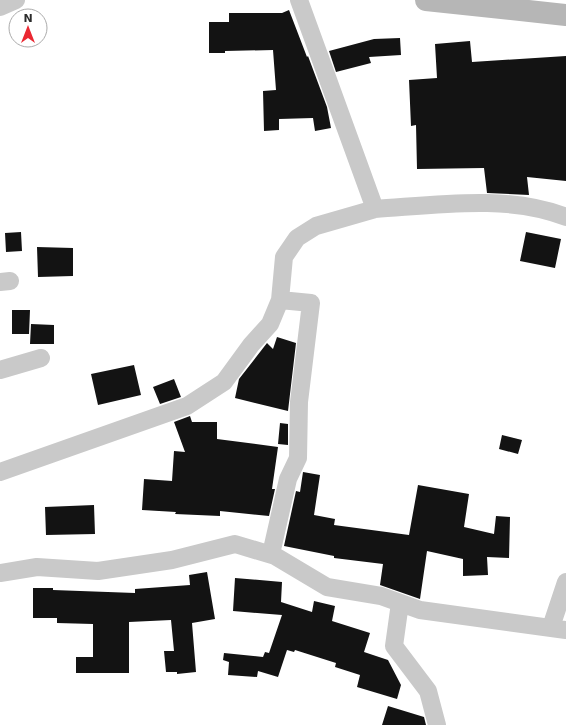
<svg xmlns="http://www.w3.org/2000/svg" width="566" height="725" font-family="'DejaVu Sans',sans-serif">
<rect width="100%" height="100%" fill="#fff"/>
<path fill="#131313" d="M 289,10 L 307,57 L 308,56 L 327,107 L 331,128 L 315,131 L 313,118 L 279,119 L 279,130 L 264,131 L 263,91 L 276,90 L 273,50 L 225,51 L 225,53 L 209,53 L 209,22 L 229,22 L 229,13 L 282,13 Z
M 400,38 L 401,55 L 369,57 L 371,63 L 336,72 L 329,51 L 374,39 Z
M 470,41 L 472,62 L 566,56 L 566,181 L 527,177 L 529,195 L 487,193 L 484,168 L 417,169 L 416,125 L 411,126 L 409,80 L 437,78 L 435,44 Z
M 21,232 L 22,251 L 6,252 L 5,233 Z
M 526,232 L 561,239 L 555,268 L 520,261 Z
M 37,247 L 73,248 L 73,276 L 38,277 Z
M 12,310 L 30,310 L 29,334 L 12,334 Z
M 31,324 L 54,325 L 54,344 L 30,344 Z
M 277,337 L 296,343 L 288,411 L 235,398 L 239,379 L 267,343 L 273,349 Z
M 134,365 L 141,395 L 98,405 L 91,374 Z
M 174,379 L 181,397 L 160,404 L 153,387 Z
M 190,416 L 192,422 L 217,422 L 217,439 L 278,447 L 272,489 L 275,489 L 269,516 L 220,511 L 220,516 L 175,514 L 176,512 L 142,510 L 144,479 L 172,481 L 174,451 L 185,452 L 174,422 Z
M 280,423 L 288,424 L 288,445 L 278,444 Z
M 502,435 L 522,440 L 518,454 L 499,449 Z
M 303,472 L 320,475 L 314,515 L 335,519 L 334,525 L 409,535 L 418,485 L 469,494 L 464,527 L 494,534 L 496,516 L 510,517 L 509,558 L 487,557 L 488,575 L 463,576 L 463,559 L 427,551 L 420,599 L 380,585 L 383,564 L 334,558 L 334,556 L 284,546 L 296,491 L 300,492 Z
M 94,505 L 95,534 L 46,535 L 45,507 Z
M 207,572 L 215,619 L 192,623 L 196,672 L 177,674 L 177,672 L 166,672 L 164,651 L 174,651 L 171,620 L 129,622 L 129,673 L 76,673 L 76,657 L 93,657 L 93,624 L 57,623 L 57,618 L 33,618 L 33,588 L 53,588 L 53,590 L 135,593 L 135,589 L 190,585 L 189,575 Z
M 235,578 L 282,582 L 281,602 L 312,612 L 314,601 L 335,606 L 332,621 L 370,633 L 364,652 L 388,660 L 401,685 L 397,699 L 357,687 L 360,675 L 335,667 L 336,663 L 295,650 L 294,652 L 287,650 L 278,677 L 258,671 L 257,677 L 228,675 L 229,662 L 223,660 L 224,653 L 263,657 L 265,652 L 269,653 L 282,615 L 233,611 Z
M 388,706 L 424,717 L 426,725 L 382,725 Z"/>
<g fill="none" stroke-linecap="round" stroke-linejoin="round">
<path stroke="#c9c9c9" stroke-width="18" d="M 0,7 L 16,0
M 375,209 C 436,205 509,194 566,217
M 0,282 L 10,281
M 0,370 L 41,358
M 0,472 L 187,406 L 224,382 L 251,345 L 270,324 L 280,300 L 284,257 L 297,238 L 316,226 L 375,209 L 299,0
M 271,554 L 288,479 L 298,458 L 299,402 L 311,303 L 280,300
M 0,573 L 37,567 L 98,571 L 172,560 L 235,544 L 275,556 L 327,587 L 381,596 L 420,610 L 566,630
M 400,603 L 394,646 L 428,691 L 437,725
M 551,627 L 566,582"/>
<path stroke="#b6b6b6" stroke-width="22" d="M 426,0 L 566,15"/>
</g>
<g transform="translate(28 28)"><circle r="19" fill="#ffffff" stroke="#ababab"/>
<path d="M0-3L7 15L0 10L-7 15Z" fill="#ea2832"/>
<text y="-6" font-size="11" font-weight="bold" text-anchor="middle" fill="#2c2c2c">N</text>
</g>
</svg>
